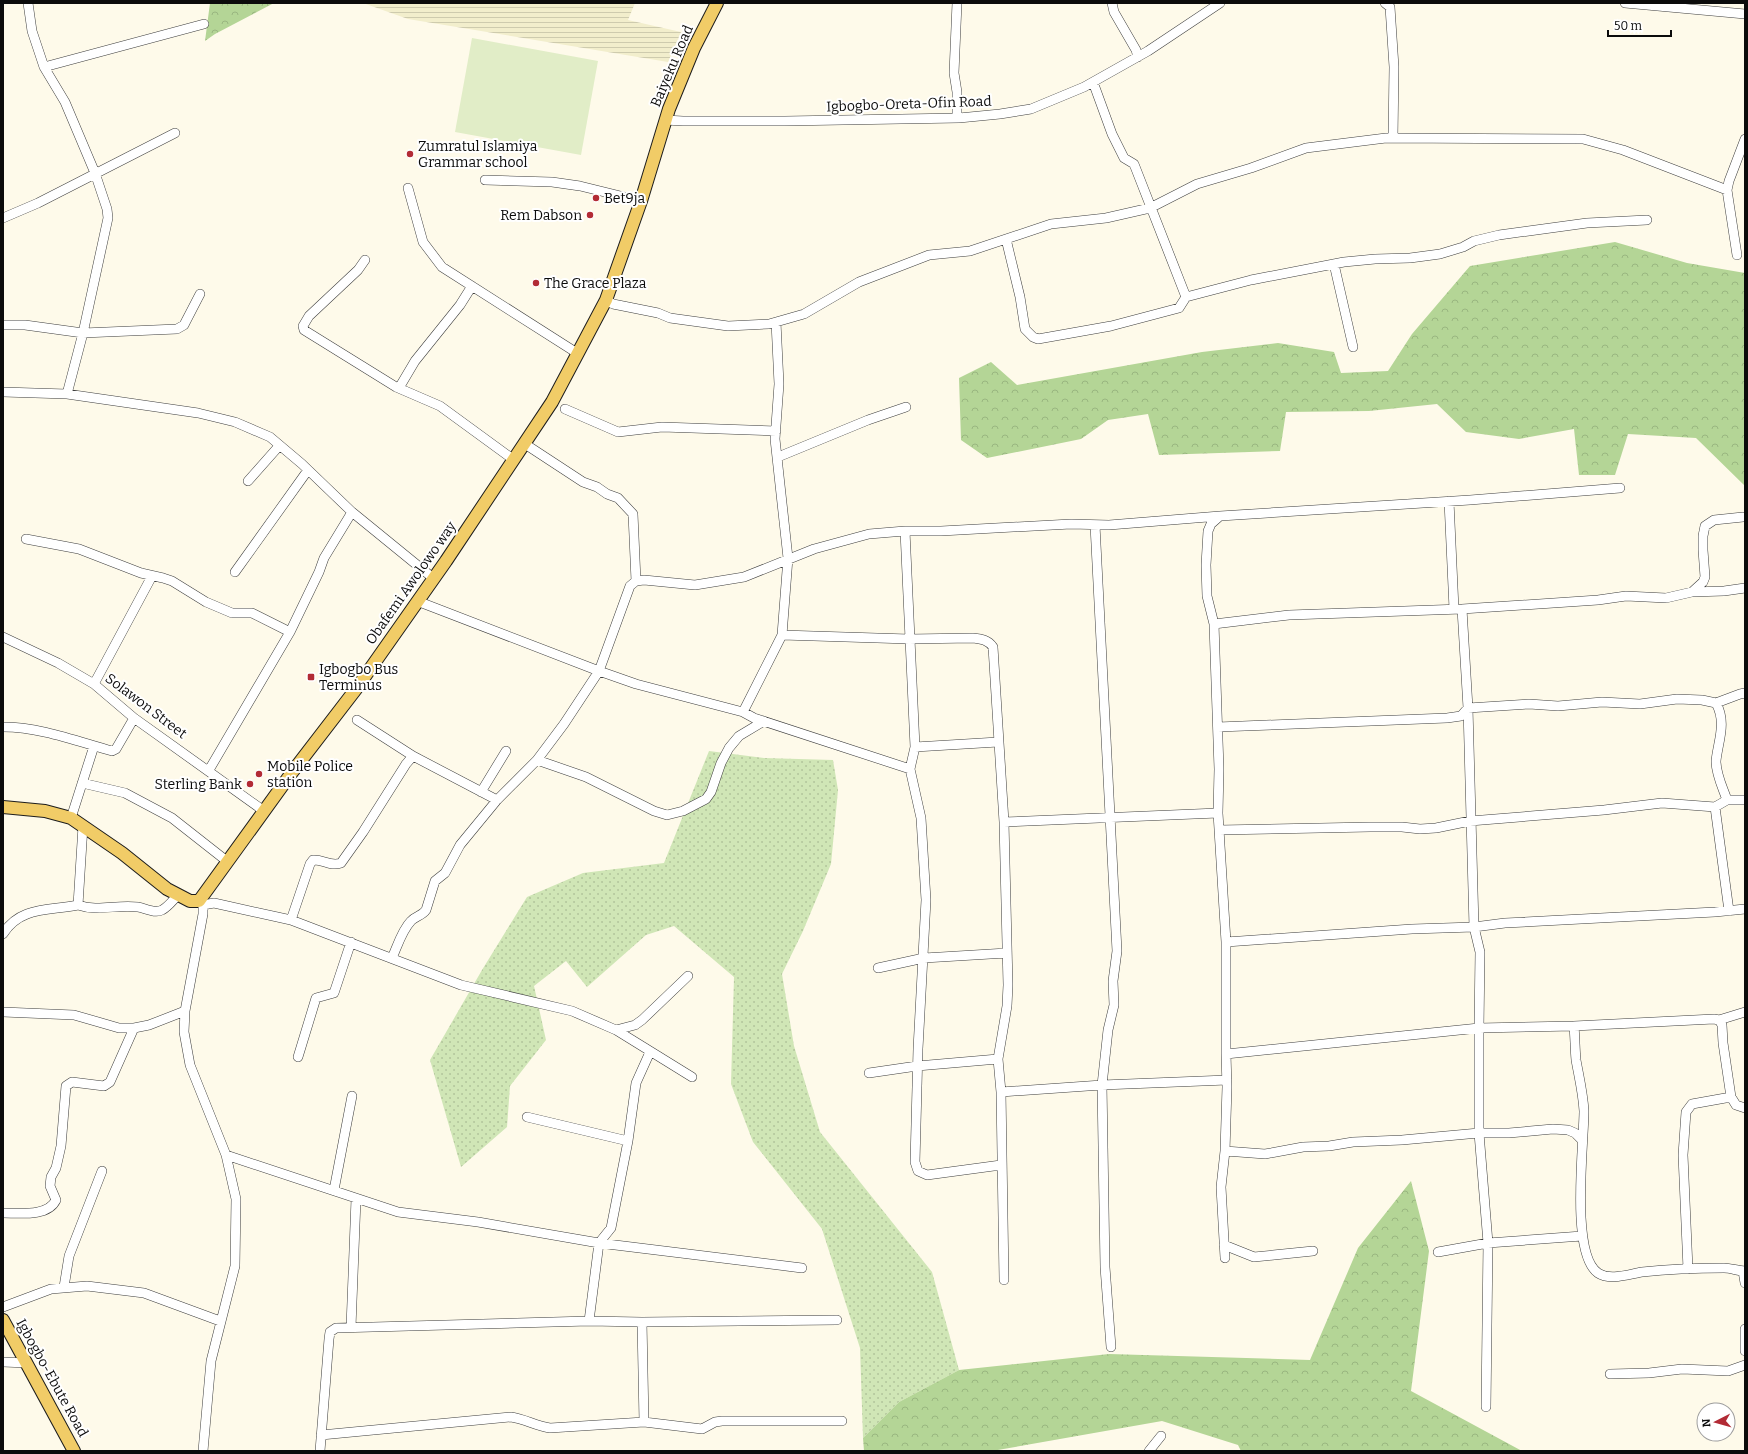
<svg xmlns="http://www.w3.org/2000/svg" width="1748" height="1454" font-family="Bitter,serif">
<defs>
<pattern id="farmland-rules" width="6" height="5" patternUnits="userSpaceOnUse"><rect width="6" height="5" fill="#f2eecc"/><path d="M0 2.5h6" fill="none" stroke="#cecbae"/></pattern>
<pattern id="grass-dots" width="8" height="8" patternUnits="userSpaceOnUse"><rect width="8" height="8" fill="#d0e6b6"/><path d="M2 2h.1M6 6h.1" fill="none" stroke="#b1c49b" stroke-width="1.8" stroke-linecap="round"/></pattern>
<pattern id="forest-crowns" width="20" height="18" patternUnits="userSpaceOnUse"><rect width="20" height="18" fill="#b4d596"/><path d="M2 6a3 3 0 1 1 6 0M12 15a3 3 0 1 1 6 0" fill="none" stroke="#99b680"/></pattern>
</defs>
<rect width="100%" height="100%" fill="#fefaea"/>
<path fill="url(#farmland-rules)" d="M 363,3 L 635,3 L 628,20 L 681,32 L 668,62 L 408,19 Z"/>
<path fill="url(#grass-dots)" d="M 709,751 L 764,758 L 833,760 L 838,790 L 831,864 L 803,931 L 782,974 L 794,1046 L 820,1132 L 932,1272 L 959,1370 L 899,1402 L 863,1438 L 860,1348 L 822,1229 L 753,1142 L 731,1084 L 734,977 L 674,926 L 646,935 L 587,987 L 566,961 L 534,986 L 546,1040 L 510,1086 L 507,1127 L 461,1167 L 430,1060 L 482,970 L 527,897 L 583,873 L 664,863 Z"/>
<path fill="url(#forest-crowns)" d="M 210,3 L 274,3 L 215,34 L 205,41 Z
M 1615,242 L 1687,263 L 1745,273 L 1745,486 L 1696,438 L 1628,434 L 1615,475 L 1579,475 L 1574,429 L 1519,439 L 1466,432 L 1437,404 L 1369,411 L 1286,412 L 1280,451 L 1159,455 L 1148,414 L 1108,420 L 1081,439 L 987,458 L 961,440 L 959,378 L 991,362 L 1017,385 L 1202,352 L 1278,343 L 1334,352 L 1341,373 L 1388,371 L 1412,334 L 1470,266 Z
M 1411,1181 L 1429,1251 L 1411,1391 L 1522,1451 L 1241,1451 L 1238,1445 L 1162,1421 L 992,1451 L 864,1451 L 863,1438 L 899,1402 L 959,1370 L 1109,1354 L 1310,1360 L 1358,1248 Z"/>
<path fill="#e1edc7" d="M 472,38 L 598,61 L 581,155 L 455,132 Z"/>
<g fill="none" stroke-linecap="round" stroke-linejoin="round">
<g stroke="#3e3e3e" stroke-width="10">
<path id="minor" d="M 28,3 L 32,31 L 44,67 L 65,102 L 95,173 L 107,209 L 108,218 L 83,333 L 67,394
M 1112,3 L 1114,12 L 1136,50 L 1138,57
M 1385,3 L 1390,7 L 1394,67 L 1393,138
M 1625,3 L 1745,14
M 44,67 L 204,24
M 957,118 L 957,92 L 954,73 L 957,3
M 665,120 L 683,121 L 785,121 L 959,118 L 1000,114 L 1031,109 L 1084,87 L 1148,51 L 1220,3
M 485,180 L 552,182 L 580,186 L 641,201
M 408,188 L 423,242 L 442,267 L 577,353
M 3,218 L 38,203 L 175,133
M 1006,239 L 1020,297 L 1025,329 L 1033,337 L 1038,339 L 1111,326 L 1179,308 L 1186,297 L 1134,164 L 1124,158 L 1112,134 L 1093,82
M 1737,255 L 1727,190 L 1729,181 L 1745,139
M 365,260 L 358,270 L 309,316 L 303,326 L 304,330 L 396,387 L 440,406 L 514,460
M 1334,264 L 1353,347
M 1186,297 L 1251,280 L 1344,262 L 1375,259 L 1410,258 L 1440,254 L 1463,247 L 1474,241 L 1499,235 L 1587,223 L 1647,220
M 606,300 L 613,304 L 658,313 L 670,318 L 728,326 L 769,324 L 804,314 L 859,282 L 929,255 L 970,251 L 1051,224 L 1106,218 L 1150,208 L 1197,184 L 1251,168 L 1306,148 L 1386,138 L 1583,139 L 1623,150 L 1727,190
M 3,325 L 25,325 L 83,333 L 177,329 L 184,325 L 186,321 L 200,294
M 399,388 L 415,361 L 460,305 L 472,286
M 3,392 L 67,394 L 198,413 L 235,422 L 270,437 L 302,464 L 352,512 L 433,578
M 565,409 L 618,432 L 662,427 L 776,431
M 525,444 L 583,482 L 597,487 L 607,494 L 618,498 L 633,514 L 636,581
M 778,457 L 868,420 L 906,407
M 248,481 L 279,446
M 1449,501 L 1454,609
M 1220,516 L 1211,524 L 1208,531 L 1206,565 L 1207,596 L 1214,624 L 1219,769 L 1218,813 L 1226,942 L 1226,1054 L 1227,1087 L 1225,1151 L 1221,1187 L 1225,1258
M 1095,525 L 1117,951 L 1113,981 L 1114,1005 L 1108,1030 L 1102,1085 L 1105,1267 L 1111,1347
M 905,531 L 915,747
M 26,539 L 79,549 L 141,573 L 163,578 L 172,581 L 206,602 L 232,613 L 252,613 L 290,632
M 235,572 L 308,470
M 1692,592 L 1703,582 L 1705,577 L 1703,550 L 1703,536 L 1705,526 L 1714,520 L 1743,517
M 417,601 L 599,671 L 636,684 L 743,712 L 754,718 L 910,769
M 1462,609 L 1468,708 L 1474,927 L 1480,952 L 1479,1028 L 1574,1026 L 1714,1019 L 1719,1020 L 1722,1025 L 1723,1043 L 1731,1097 L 1736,1105 L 1745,1108
M 1214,624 L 1289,615 L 1462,609 L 1598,600 L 1626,596 L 1666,598 L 1692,592 L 1724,591 L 1745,588
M 782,635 L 909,639 L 973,638 C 982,639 988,640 993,647 L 1004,822 L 1008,985 L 1007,1006 L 998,1059 L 1001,1092 L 1004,1280
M 3,637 L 58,663 L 94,684 L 134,718 L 264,811
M 94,684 L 152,576
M 1716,703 C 1727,723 1718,741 1716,761 C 1716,775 1723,788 1727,800
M 743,712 L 782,635 L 788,558 L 775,439 L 779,384 L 776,322
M 357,720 L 413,756
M 3,727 C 40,727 76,741 112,751 L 116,749 L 134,718
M 1218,727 L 1447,718 L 1461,716 L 1468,708 L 1529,704 L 1558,706 L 1602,702 L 1640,704 L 1677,699 L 1702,700 L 1716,703 L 1740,694 L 1745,693
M 998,742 L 915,747 L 910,769 L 921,818 L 926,900 L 918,1049 L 915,1162 L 918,1171 L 927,1175 L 1001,1165
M 537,760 L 586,777 L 654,811 L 667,815 L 683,811 L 706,799 L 711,792 L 721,763 L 729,748 L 739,736 L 764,721
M 209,770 L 290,632 L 319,572 L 324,558 L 352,512
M 82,783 L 125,793 L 172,818 L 228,862
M 481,792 L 506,751
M 71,818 L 94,746
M 1004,822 L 1218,813
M 1219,830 L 1370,827 L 1402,827 L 1420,829 L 1436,828 L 1470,821 L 1604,810 L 1662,803 L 1715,807
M 200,899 L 203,905 L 203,914 L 185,1011 L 184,1032 L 190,1065 L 226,1155 L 236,1199 L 235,1266 L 211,1361 L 203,1451
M 78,905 C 98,912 117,904 138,907 C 145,908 155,914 162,910 C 168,907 173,900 178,895
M 203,905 L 214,903 L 291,920 L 461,985 L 572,1011 L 616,1030 L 692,1077
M 1729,911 L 1715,807 L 1727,800 L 1745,800
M 291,920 L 310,864 L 313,860 C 323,859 330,867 341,863 L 363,832 L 406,764 L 413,756 L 497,800
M 3,934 C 20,906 50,911 78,905 L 83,826
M 1226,942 L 1412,929 L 1474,927 L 1505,923 L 1715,912 L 1745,909
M 392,958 C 397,947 402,930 411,921 C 415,916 422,916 426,910 L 435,881 L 445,873 L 460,845 L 497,800 L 537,760 L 564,724 L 599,671 L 630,586 L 636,581 L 644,580 L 695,585 L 744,577 L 814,549 L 869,534 L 905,531 L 941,531 L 1071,524 L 1109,525 L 1220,516 L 1470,500 L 1620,488
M 878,968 L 924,958 L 1007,953
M 3,1012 L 74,1015 L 119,1028 L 134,1028 L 149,1025 L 185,1011
M 1719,1020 L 1745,1012
M 1574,1026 C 1575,1037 1575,1049 1576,1060 C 1579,1077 1583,1093 1584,1111 C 1584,1143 1570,1254 1598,1273 C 1610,1281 1629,1274 1642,1272 C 1670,1269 1697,1268 1724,1268 C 1731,1268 1738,1271 1745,1271
M 616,1030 L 635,1025 L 642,1020 L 688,976
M 1226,1054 L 1479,1028 L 1479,1133 L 1488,1243 L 1486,1407
M 298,1057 L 316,998 L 334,993 L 351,942
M 869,1073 L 917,1066 L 998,1059
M 1001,1092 L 1102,1085 L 1227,1080
M 527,1117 L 628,1141
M 1225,1151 L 1265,1154 L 1303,1147 L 1329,1146 L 1353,1142 L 1402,1140 L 1479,1133 L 1509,1133 L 1553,1129 L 1568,1130 L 1575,1133 L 1581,1139
M 226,1155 L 398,1212 L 478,1222 L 599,1243 L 802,1268
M 334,1190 L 352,1096
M 3,1213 C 19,1213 48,1217 56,1200 L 50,1186 L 51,1177 L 56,1168 L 61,1146 L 66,1086 L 72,1082 L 104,1086 L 110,1082 L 134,1028
M 1224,1245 L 1254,1257 L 1313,1251
M 1438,1252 L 1488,1243 L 1582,1236
M 1688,1269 L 1683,1155 L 1686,1112 L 1692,1104 L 1731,1097
M 1743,1271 L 1745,1283
M 64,1287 L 69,1256 L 102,1171
M 3,1307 L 51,1289 L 87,1286 L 144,1293 L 220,1321
M 589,1321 L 599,1243 L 611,1228 L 628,1141 L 636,1083 L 650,1052
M 642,1322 L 644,1422
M 351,1327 L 356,1199
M 1745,1329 L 1745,1351
M 3,1362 L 27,1363
M 1610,1374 L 1649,1373 L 1682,1369 L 1728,1371 L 1745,1365
M 321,1435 L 511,1417 C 525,1419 536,1426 550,1428 L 644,1422 L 702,1429 L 715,1422 L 722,1421 L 842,1421
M 320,1451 L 329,1339 L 330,1332 L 336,1328 L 589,1321 L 642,1322 L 837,1320
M 1149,1451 L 1161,1436"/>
</g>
<g stroke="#1c1c1c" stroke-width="14">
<path id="major" d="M 3,807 L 45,811 L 71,818 L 122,853 L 167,889 L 190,901 L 199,901 L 293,771 L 356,689 L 382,652 L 446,561 L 552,402 L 606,300 L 641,201 L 669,109 L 694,48 L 717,3
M 3,1320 L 74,1451"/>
</g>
<use href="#minor" stroke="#fff" stroke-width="9"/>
<use href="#major" stroke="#f1cc67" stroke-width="12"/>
</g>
<g fill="#b22b35" stroke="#fff" stroke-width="1.5">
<circle cx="410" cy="154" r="4"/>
<circle cx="596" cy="198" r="4"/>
<circle cx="590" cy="215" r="4"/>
<circle cx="536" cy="283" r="4"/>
<rect x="307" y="673" width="8" height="8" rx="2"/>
<circle cx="259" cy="774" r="4"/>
<circle cx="250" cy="784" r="4"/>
</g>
<g text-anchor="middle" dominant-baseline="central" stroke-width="4" stroke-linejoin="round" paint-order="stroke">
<g font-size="14" fill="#0b0b0b" stroke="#fff">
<text transform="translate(672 66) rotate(-67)">Baiyeku Road</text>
<text transform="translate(909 104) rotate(-2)">Igbogbo-Oreta-Ofin Road</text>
<text transform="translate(411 583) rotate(-55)">Obafemi Awolowo way</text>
<text transform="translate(146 706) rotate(37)">Solawon Street</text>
<text transform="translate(52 1378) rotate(61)">Igbogbo-Ebute Road</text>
</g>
<g font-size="14" fill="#0b0b0b" stroke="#fff" text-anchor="start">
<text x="418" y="146">Zumratul Islamiya<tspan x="418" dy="16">Grammar school</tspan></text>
<text x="604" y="198">Bet9ja</text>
<text x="582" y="215" text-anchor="end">Rem Dabson</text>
<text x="544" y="283">The Grace Plaza</text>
<text x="319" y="669">Igbogbo Bus<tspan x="319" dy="16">Terminus</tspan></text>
<text x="267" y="766">Mobile Police<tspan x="267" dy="16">station</tspan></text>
<text x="242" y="784" text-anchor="end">Sterling Bank</text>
</g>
</g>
<rect width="1748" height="1454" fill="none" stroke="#0b0b0b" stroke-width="8"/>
<g transform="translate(1716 1422) rotate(264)"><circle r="19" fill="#ffffff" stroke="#9d9d9d"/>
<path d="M0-3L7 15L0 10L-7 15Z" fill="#b22b35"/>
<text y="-6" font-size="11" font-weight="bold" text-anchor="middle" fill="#0b0b0b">N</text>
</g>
<path d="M1608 30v6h63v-6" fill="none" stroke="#0b0b0b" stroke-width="2"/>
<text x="1614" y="30" font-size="12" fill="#0b0b0b" stroke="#ffffff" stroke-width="3" paint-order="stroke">50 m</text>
</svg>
